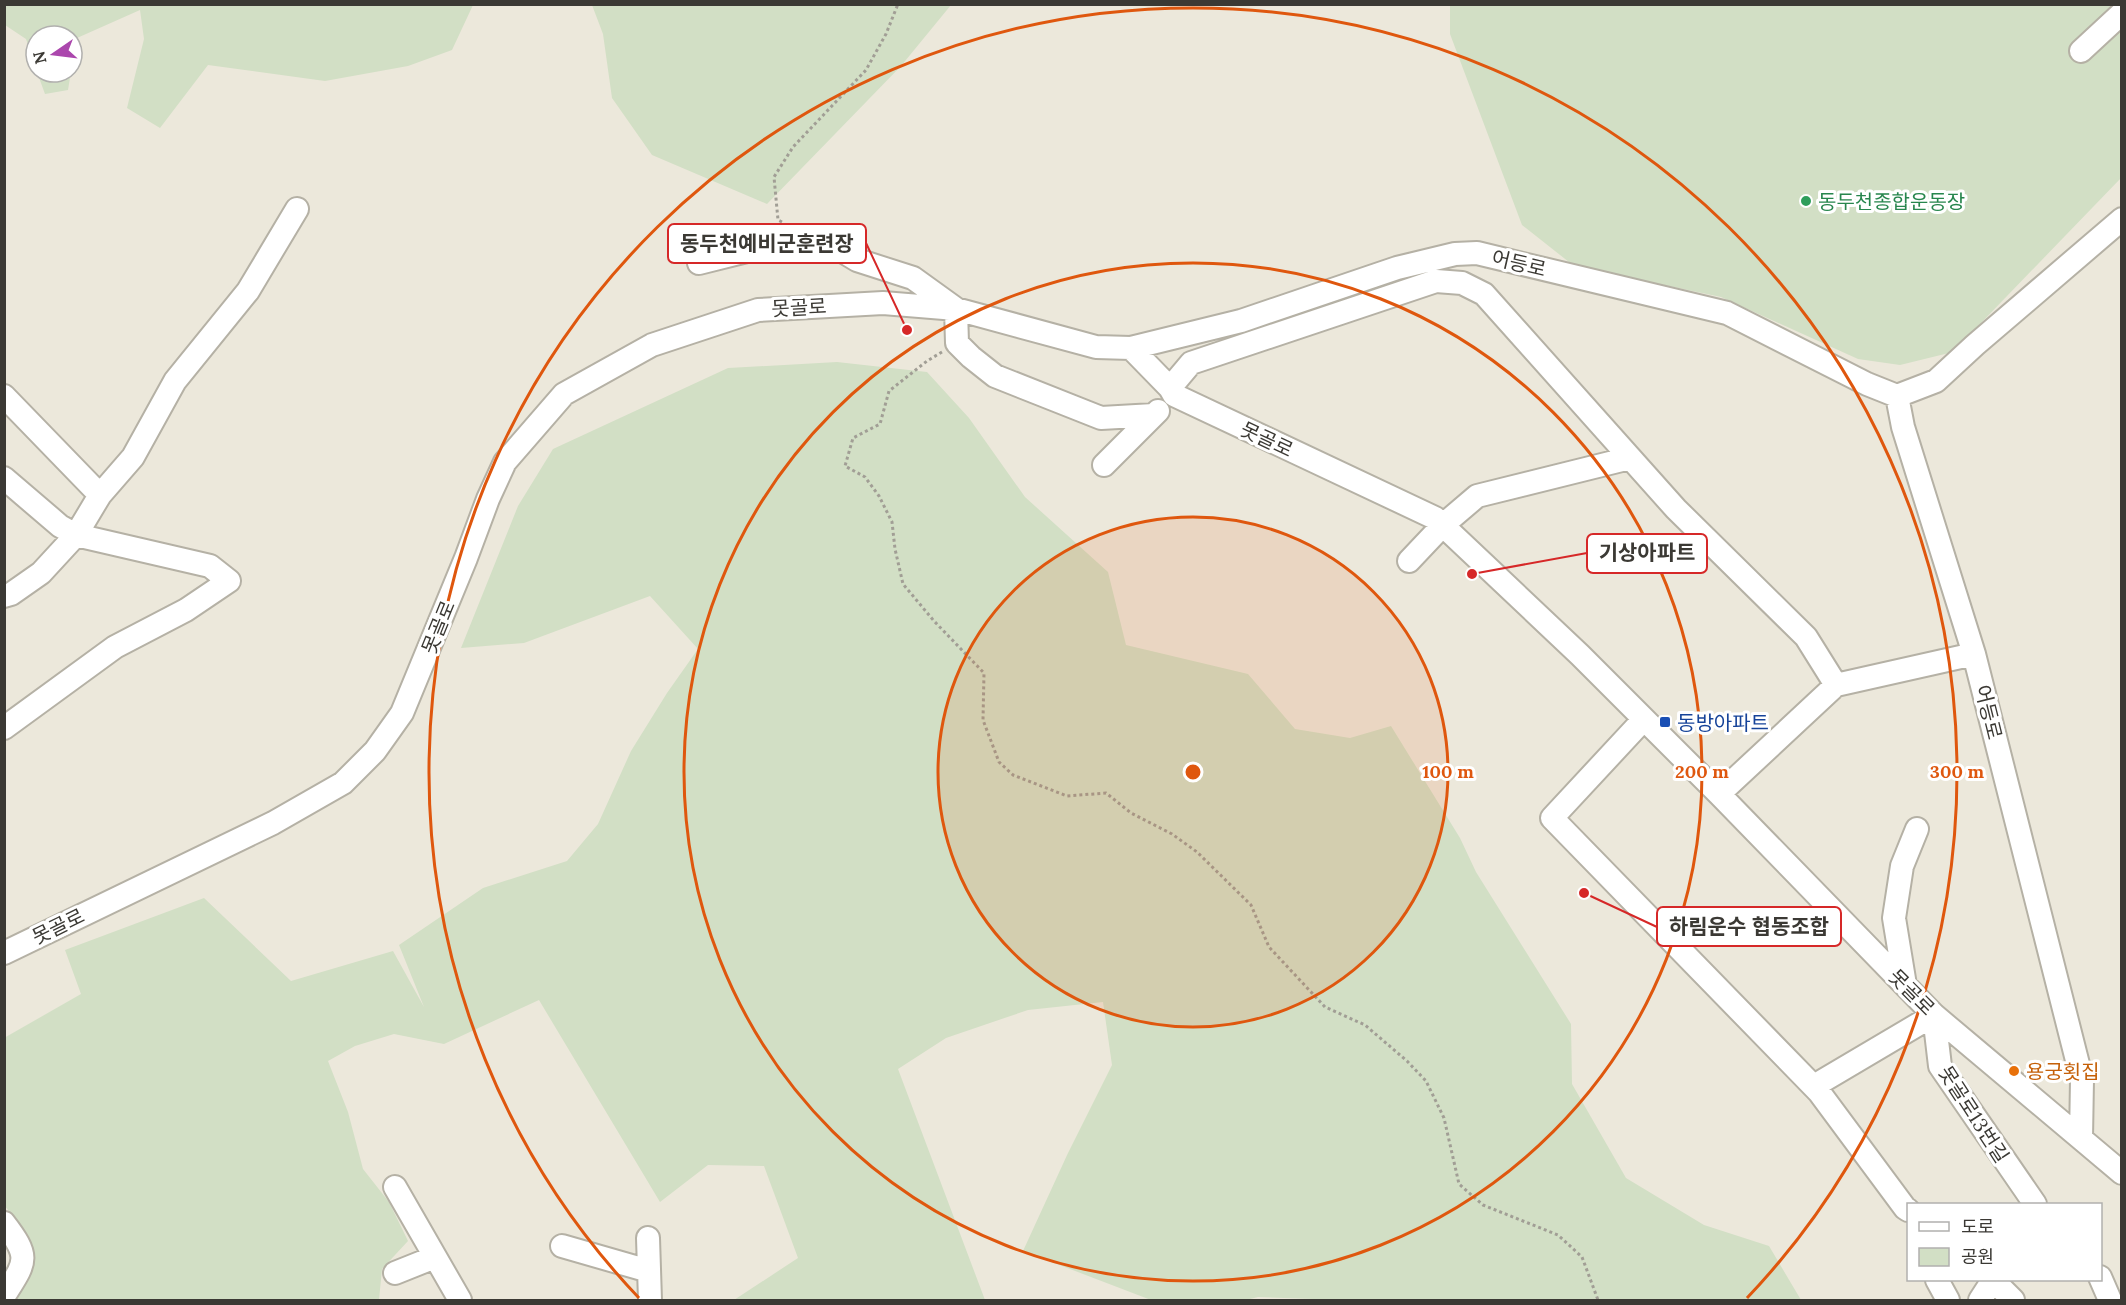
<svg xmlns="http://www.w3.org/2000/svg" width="2126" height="1305" font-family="Lora,'Noto Sans KR',serif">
<rect width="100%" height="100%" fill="#ece8db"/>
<path fill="#d2dfc5" d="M 4,5 L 5,4 L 473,5 L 452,50 L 408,66 L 325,81 L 208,65 L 160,128 L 127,108 L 144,39 L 140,10 L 77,38 L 72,66 L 72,36 L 36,36 L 36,68 L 26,39 L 5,25 Z
M 592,5 L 951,5 L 901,66 L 767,204 L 652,155 L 612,98 L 603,34 Z
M 1450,5 L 2121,5 L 2121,178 L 1953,352 L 1900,365 L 1858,359 L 1721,297 L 1574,266 L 1522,225 L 1450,34 Z
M 37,72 L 71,72 L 68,90 L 45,94 Z
M 837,362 L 927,372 L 969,418 L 1025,497 L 1108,572 L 1126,645 L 1248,674 L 1295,729 L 1350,738 L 1391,726 L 1460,838 L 1476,872 L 1571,1024 L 1572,1084 L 1626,1178 L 1704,1225 L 1769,1246 L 1801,1300 L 1342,1300 L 1258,1297 L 1246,1300 L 1151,1300 L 1023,1251 L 1068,1153 L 1112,1065 L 1103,1002 L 1028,1010 L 946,1038 L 898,1069 L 985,1300 L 734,1300 L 798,1258 L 764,1166 L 708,1165 L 660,1202 L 539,1000 L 444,1044 L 394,1034 L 355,1046 L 328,1061 L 348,1112 L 363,1169 L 389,1202 L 408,1241 L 382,1269 L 379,1300 L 10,1300 L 23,1270 L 17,1222 L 5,1206 L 4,1038 L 81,994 L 65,950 L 204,898 L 291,981 L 393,951 L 424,1007 L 399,945 L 483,888 L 567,861 L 598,824 L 631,751 L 667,693 L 698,649 L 650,596 L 524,643 L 461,648 L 518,506 L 553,449 L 728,368 Z"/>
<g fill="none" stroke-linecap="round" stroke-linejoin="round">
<g stroke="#b5b1a5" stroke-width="26">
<path id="minor" d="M 2081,51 L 2122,13
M 699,263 L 795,239 L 819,237 L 857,260 L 913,278 L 956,309 L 957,343 L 971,357 L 995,376 L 1101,418 L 1154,415
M 1131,348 L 1170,388 L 1174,395 L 1435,518 L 1580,655 L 1719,794 L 1934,1015 L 2122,1173
M 1170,388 L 1191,363 L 1436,281 L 1462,283 L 1484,294 L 1676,509 L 1806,637 L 1836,685
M 4,396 L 100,495
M 1897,396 L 1903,427 L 1974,654 L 2082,1080 L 2081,1138
M 1104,465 L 1158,411
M 4,478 L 60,526 L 76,535 L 210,566 L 229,581 L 186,610 L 115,647 L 4,728
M 1409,561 L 1443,525 L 1477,496 L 1630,458
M 4,596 L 11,594 L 41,573 L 76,535 L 100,495 L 133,457 L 175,381 L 248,291 L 297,209
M 1836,685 L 1974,654
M 1644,719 L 1552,818 L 1819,1092 L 1905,1208 L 1908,1210
M 1719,794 L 1836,685
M 4,953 L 273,823 L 343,783 L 375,751 L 402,713 L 466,558 L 488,499 L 505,462 L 564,394 L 652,345 L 758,310 L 883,303 L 956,309 L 1096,347 L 1131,348 L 1241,321 L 1397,268 L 1455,254 L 1477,253 L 1727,313 L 1867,384 L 1897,396 L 1936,381 L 1975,345 L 2122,219
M 1905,985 L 1894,918 L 1902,866 L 1917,829
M 1814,1086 L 1934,1015 L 1940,1066 L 2035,1204
M 395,1187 L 460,1300
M 4,1223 C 31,1258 26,1261 4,1296
M 648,1238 L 650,1300
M 562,1246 L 649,1271
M 395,1273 L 435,1257
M 2100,1277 L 2110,1300
M 1937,1280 L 1948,1300
M 1993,1280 L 2013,1300
M 1980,1300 L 1993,1280"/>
</g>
<path stroke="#a19e95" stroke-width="3" stroke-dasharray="3 3" stroke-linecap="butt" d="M 782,222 L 778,220 L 774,177 L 793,147 L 866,70 L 886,34 L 898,4
M 942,352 L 927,361 L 889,391 L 880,424 L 853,438 L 845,466 L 865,477 L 879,496 L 892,522 L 895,549 L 903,584 L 934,621 L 984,673 L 983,720 L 999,762 L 1013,775 L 1067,796 L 1106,793 L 1131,813 L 1172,834 L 1197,852 L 1251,905 L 1269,947 L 1325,1007 L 1365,1025 L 1407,1061 L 1426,1081 L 1444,1118 L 1459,1184 L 1483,1205 L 1558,1235 L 1582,1257 L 1598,1300"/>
<use href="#minor" stroke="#fff" stroke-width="22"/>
</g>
<circle cx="1193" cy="772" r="255" fill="#df570e" fill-opacity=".12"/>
<g fill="none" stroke="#df570e" stroke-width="3">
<circle cx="1193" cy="772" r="255"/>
<circle cx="1193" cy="772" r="509"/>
<path d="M639 1298A764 764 0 1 1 1747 1298"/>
</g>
<circle fill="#2e9e5b" stroke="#fff" stroke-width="2" cx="1806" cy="201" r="6"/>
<rect fill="#1a4fb4" stroke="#fff" stroke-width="2" x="1659" y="716" width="12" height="12" rx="3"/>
<circle fill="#e8710a" stroke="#fff" stroke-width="2" cx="2014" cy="1071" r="6"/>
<g text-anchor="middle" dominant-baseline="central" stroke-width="6" stroke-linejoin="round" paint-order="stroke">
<g font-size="20" fill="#27864d" stroke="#fff" text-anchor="start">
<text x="1818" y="201">동두천종합운동장</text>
</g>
<g font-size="20" fill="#3b3934" stroke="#fff">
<text transform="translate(1519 263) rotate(13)">어등로</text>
<text transform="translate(799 307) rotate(-3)">못골로</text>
<text transform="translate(1267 439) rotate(25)">못골로</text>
<text transform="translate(438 627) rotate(-68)">못골로</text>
<text transform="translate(1989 712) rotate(76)">어등로</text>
<text transform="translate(58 926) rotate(-26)">못골로</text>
<text transform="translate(1912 992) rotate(45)">못골로</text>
<text transform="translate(1974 1114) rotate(57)">못골로13번길</text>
</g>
<g font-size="20" fill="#164399" stroke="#fff" text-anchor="start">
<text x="1677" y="722">동방아파트</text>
</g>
<g font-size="20" fill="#c56008" stroke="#fff" text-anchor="start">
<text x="2026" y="1071">용궁횟집</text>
</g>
</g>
<circle cx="1193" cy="772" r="9" fill="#df570e" stroke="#fff" stroke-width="3"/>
<g font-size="18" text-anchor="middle" font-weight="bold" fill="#df570e" stroke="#fff" stroke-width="6" stroke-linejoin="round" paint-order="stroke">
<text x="1448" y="778">100 m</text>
<text x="1702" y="778">200 m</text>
<text x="1957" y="778">300 m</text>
</g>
<path fill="none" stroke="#d62828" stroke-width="2" d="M907 330L866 243M1472 574L1587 553M1584 893L1657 927"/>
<g fill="#d62828" stroke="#fff" stroke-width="2">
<circle cx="907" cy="330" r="6"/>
<circle cx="1472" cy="574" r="6"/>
<circle cx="1584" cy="893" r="6"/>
</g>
<g fill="#fff" stroke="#d62828" stroke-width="2">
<rect x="668" y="224" width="198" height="39" rx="6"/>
<rect x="1587" y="534" width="120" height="39" rx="6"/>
<rect x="1657" y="907" width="184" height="39" rx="6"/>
</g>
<g font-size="21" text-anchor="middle" font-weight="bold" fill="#3b3934">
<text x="767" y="251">동두천예비군훈련장</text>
<text x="1647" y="560">기상아파트</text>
<text x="1749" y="934">하림운수 협동조합</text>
</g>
<rect width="2126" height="1305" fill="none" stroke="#3b3934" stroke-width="12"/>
<rect x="1907" y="1203" width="195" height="78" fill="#ffffff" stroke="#b1b0ae" stroke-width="1.5"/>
<rect x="1919" y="1222" width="30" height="9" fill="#ffffff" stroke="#b1b0ae" stroke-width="1.5"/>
<text x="1961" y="1233" font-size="18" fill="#3b3934">도로</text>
<rect x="1919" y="1248" width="30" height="18" fill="#d2dfc5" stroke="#b1b0ae" stroke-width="1.5"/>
<text x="1961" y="1263" font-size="18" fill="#3b3934">공원</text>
<g transform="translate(54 54) rotate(256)"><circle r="28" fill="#ffffff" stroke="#b1b0ae" stroke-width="1.5"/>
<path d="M0-4.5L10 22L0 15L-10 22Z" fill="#ab47ad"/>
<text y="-9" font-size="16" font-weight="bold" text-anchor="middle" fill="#3b3934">N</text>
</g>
</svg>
